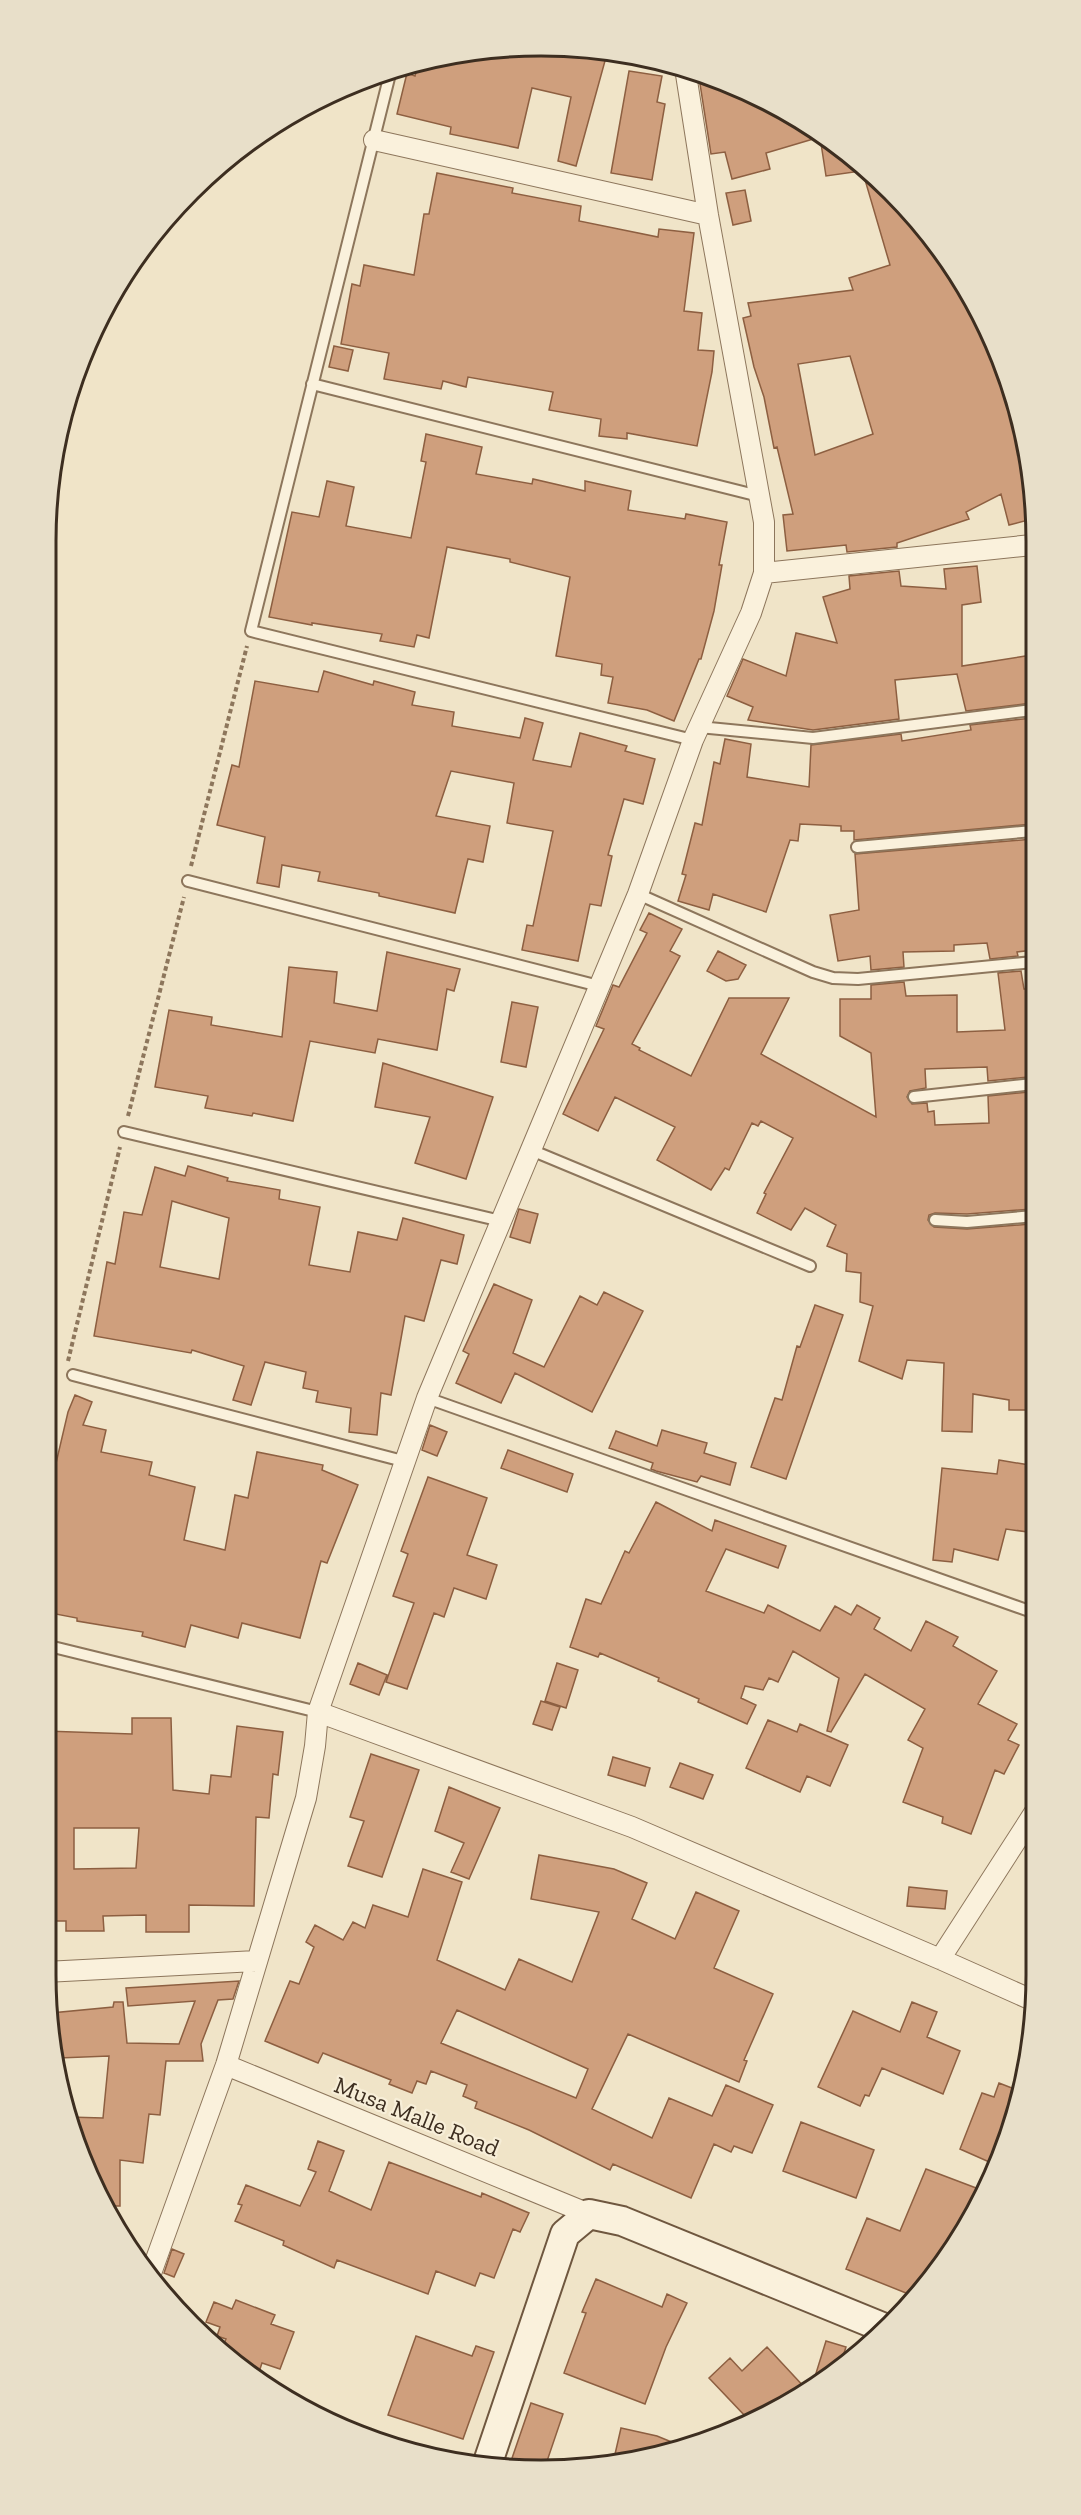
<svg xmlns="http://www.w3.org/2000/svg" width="1081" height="2515" font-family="'Zilla Slab',serif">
<rect width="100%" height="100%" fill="#f0e4c8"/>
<path fill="#cf9f7d" stroke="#8d5f41" stroke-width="1.5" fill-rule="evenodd" d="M 508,46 L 608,50 L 576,166 L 558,161 L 571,97 L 532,88 L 518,148 L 450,134 L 451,127 L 397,114 L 407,73 L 415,76 L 419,61 Z
M 629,71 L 662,76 L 657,102 L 665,104 L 652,180 L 611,173 Z
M 698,71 L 816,129 L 861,171 L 826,176 L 820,137 L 766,153 L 770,169 L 732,179 L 725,152 L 711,154 Z
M 437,173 L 513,188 L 512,193 L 581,206 L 579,221 L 658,237 L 659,229 L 694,233 L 684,311 L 702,313 L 698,350 L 714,351 L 712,372 L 697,446 L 627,433 L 627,439 L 599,436 L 601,419 L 549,410 L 553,392 L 468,377 L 466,387 L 443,381 L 441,389 L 384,379 L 389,353 L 341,344 L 352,284 L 360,286 L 364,265 L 414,275 L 424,214 L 429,214 Z
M 863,173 L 933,239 L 998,351 L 1032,475 L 1032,519 L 1009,525 L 1001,494 L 966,512 L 969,519 L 897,543 L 897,547 L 847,552 L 846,545 L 787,551 L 783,515 L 793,514 L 777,447 L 774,448 L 764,397 L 754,367 L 743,318 L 751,316 L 748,303 L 853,290 L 849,278 L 890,265 ZM 850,356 L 873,434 L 815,455 L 798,364 Z
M 745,190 L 751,221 L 733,225 L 726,193 Z
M 334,346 L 353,350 L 348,371 L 329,367 Z
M 426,434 L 482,447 L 476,474 L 532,484 L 533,479 L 585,491 L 585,481 L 631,491 L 628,510 L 685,519 L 686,514 L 727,522 L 719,565 L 722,565 L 714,611 L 701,659 L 699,659 L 674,721 L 647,710 L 608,703 L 613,677 L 601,675 L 602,664 L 556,656 L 570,577 L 510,562 L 510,559 L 447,547 L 429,638 L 417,635 L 414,647 L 380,641 L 382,634 L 312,623 L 312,625 L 269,617 L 292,512 L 319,517 L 327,481 L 354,487 L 346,526 L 411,538 L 426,462 L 421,461 Z
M 977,566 L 981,602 L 962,605 L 962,666 L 1032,655 L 1032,703 L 966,711 L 957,674 L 895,680 L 899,719 L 813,730 L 748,720 L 753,707 L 727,696 L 743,659 L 786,676 L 796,633 L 837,643 L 823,597 L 850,589 L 849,576 L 899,571 L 901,586 L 946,589 L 944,569 Z
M 324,671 L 373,685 L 374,681 L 415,692 L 412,705 L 454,712 L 452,726 L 520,738 L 525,718 L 543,723 L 533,760 L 571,767 L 580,733 L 627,746 L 625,751 L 655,759 L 643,804 L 624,799 L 608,855 L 612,856 L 601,906 L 590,904 L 578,961 L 522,950 L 527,925 L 533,926 L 553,831 L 507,823 L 514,783 L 451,771 L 436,816 L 490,826 L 483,862 L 468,859 L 455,913 L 379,896 L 379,893 L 318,881 L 320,872 L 282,865 L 279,887 L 257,883 L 265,837 L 217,825 L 232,765 L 239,767 L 255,681 L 318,692 Z
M 1032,718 L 1033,824 L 854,840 L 854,831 L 841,831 L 841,826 L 800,824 L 798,841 L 790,840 L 766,912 L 713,894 L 709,910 L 678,901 L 686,875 L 682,874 L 695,823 L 702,825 L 714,762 L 720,764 L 725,739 L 751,744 L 747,777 L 809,787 L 811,745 L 901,734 L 902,741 L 971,730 L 970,725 Z
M 1033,839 L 1033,950 L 1017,952 L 1018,956 L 990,959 L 987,943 L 954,945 L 954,951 L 903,952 L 904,967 L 871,970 L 870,956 L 838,961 L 830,915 L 859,910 L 855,854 Z
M 649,913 L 682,929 L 670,951 L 680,956 L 632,1044 L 640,1048 L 639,1050 L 691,1076 L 729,998 L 789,998 L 761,1054 L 876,1117 L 871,1053 L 840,1036 L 840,999 L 871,999 L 871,985 L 904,982 L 906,996 L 957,995 L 957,1032 L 1005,1030 L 998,973 L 1021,971 L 1024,989 L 1027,989 L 1031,1023 L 1026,1024 L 1028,1077 L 988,1081 L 987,1067 L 925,1069 L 926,1088 L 910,1091 L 907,1097 L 912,1104 L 927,1103 L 928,1112 L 934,1111 L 935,1125 L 989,1123 L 988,1096 L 1029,1092 L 1029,1104 L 1034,1103 L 1032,1209 L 967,1214 L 935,1213 L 929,1215 L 928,1220 L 934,1227 L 967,1229 L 1031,1224 L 1026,1276 L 1034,1276 L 1034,1410 L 1009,1410 L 1009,1400 L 973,1394 L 972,1432 L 942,1431 L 944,1363 L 907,1360 L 902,1379 L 859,1361 L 873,1306 L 860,1302 L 861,1273 L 846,1271 L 847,1254 L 827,1246 L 836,1225 L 805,1208 L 791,1230 L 757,1213 L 766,1194 L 764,1193 L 793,1138 L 761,1121 L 758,1126 L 752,1123 L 729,1170 L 725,1168 L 711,1190 L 657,1160 L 675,1127 L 615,1097 L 598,1131 L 563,1114 L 604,1029 L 596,1026 L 613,985 L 619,987 L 647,933 L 640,930 Z
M 718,951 L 746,965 L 738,979 L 726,981 L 707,971 Z
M 387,952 L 460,969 L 454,991 L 447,989 L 437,1050 L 378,1039 L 375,1053 L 310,1041 L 293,1121 L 253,1113 L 252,1116 L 205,1108 L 208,1096 L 155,1087 L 169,1010 L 212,1017 L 211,1025 L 282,1037 L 289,967 L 337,972 L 334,1003 L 377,1011 Z
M 512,1002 L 538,1007 L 526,1067 L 501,1062 Z
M 383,1063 L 493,1097 L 466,1179 L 415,1163 L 430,1117 L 375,1107 Z
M 188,1166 L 228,1178 L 227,1181 L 280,1190 L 279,1199 L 320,1207 L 309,1265 L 350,1272 L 358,1232 L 397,1240 L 403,1218 L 464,1235 L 457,1264 L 441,1260 L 424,1321 L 405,1316 L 391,1395 L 381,1393 L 377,1435 L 349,1432 L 351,1408 L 316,1402 L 318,1391 L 303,1388 L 306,1372 L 265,1362 L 251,1405 L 233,1400 L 244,1366 L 192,1350 L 191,1353 L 94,1336 L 107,1262 L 115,1264 L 124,1212 L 142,1215 L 155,1167 L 185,1176 ZM 172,1201 L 229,1218 L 219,1279 L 160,1267 Z
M 519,1209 L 538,1214 L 530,1243 L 510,1237 Z
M 494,1284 L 532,1300 L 513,1353 L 544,1367 L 580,1296 L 597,1305 L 604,1292 L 643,1311 L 592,1412 L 515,1373 L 501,1403 L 456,1383 L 469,1354 L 463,1351 Z
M 815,1305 L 843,1315 L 786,1479 L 751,1467 L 775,1398 L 782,1400 L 797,1346 L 800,1347 Z
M 75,1395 L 92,1402 L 83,1425 L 106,1430 L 101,1452 L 152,1462 L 149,1475 L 195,1487 L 184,1540 L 225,1550 L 235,1495 L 248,1498 L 257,1452 L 323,1465 L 322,1470 L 358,1485 L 327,1563 L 321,1561 L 300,1638 L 242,1623 L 238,1638 L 191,1625 L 185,1647 L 142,1636 L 143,1632 L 77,1621 L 77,1618 L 45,1612 L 45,1510 L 68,1412 Z
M 430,1425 L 447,1432 L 437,1456 L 422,1450 Z
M 662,1430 L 707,1443 L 704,1453 L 736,1463 L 730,1485 L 701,1476 L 697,1482 L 656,1471 L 651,1469 L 653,1463 L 609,1448 L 616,1431 L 657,1446 Z
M 508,1450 L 573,1474 L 567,1492 L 501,1468 Z
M 999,1460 L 1035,1466 L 1035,1533 L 1006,1529 L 998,1560 L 954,1549 L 952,1562 L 933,1560 L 942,1468 L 997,1474 Z
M 428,1477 L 487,1498 L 467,1555 L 497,1565 L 486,1599 L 454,1588 L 444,1617 L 434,1613 L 407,1689 L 386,1682 L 414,1603 L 393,1596 L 408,1554 L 401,1551 Z
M 656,1502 L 712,1531 L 715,1520 L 786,1546 L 778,1568 L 726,1549 L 706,1591 L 764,1613 L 768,1605 L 820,1631 L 835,1606 L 851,1615 L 857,1605 L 880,1618 L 874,1629 L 911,1651 L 926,1621 L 958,1637 L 953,1646 L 997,1671 L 978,1704 L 1017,1724 L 1008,1740 L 1019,1745 L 1004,1774 L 995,1770 L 971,1834 L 942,1823 L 943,1817 L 903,1802 L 923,1748 L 908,1740 L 925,1709 L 865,1674 L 831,1732 L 827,1731 L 839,1678 L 793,1651 L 778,1682 L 769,1678 L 763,1690 L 745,1686 L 741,1698 L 756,1705 L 747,1724 L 698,1702 L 699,1699 L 658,1681 L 659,1678 L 600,1653 L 598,1657 L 570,1647 L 586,1599 L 601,1604 L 625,1551 L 629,1553 Z
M 358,1663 L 387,1675 L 379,1695 L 350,1684 Z
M 557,1663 L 578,1670 L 566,1708 L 545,1701 Z
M 541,1701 L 560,1707 L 552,1730 L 533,1724 Z
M 132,1718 L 171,1718 L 173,1790 L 209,1794 L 211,1775 L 231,1777 L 237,1726 L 283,1732 L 278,1775 L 273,1774 L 269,1818 L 256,1817 L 254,1906 L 189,1905 L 189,1932 L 146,1932 L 146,1915 L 103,1916 L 104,1931 L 66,1931 L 66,1921 L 45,1921 L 45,1731 L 132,1734 ZM 74,1828 L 139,1828 L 136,1868 L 74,1869 Z
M 768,1720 L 797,1732 L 800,1724 L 848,1745 L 830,1786 L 807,1776 L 800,1792 L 746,1768 Z
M 371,1754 L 419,1770 L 382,1877 L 348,1866 L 364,1821 L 350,1817 Z
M 613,1757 L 650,1768 L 645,1786 L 608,1775 Z
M 680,1763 L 713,1775 L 703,1799 L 670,1787 Z
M 449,1787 L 500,1808 L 469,1879 L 451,1872 L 464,1843 L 435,1831 Z
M 539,1855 L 614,1869 L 647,1883 L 632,1919 L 675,1939 L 696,1892 L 739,1911 L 714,1968 L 773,1994 L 744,2060 L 747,2061 L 739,2082 L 628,2034 L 592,2109 L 652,2138 L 669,2098 L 712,2116 L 726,2085 L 773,2105 L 752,2153 L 734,2146 L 731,2152 L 714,2144 L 691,2198 L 613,2164 L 610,2170 L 529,2130 L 475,2108 L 477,2102 L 463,2096 L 467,2085 L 431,2071 L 426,2084 L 417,2081 L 412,2093 L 389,2084 L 391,2080 L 323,2053 L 318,2063 L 265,2041 L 290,1981 L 299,1984 L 314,1947 L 306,1942 L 315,1925 L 343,1940 L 353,1922 L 365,1928 L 373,1905 L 408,1917 L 423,1869 L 462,1882 L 437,1960 L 505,1990 L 519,1959 L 572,1982 L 599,1912 L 531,1899 ZM 457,2010 L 588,2069 L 576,2098 L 441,2043 Z
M 909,1887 L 947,1891 L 945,1909 L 907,1906 Z
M 239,1981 L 233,1999 L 218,2000 L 201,2044 L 203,2061 L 166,2061 L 160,2115 L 149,2114 L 143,2163 L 120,2160 L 120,2206 L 104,2206 L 71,2134 L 69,2117 L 103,2118 L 109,2056 L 59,2058 L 51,2013 L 113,2007 L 114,2002 L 123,2002 L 127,2043 L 179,2044 L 195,2001 L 128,2006 L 126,1988 Z
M 912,2002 L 937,2012 L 927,2037 L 960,2051 L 943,2094 L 882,2068 L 869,2096 L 865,2095 L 860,2106 L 818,2087 L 853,2011 L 900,2032 Z
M 999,2083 L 1017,2090 L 1010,2134 L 996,2165 L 960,2149 L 982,2093 L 994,2097 Z
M 801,2122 L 874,2150 L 856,2198 L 783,2171 Z
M 318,2141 L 344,2151 L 329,2191 L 371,2210 L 389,2162 L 481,2197 L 482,2193 L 529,2213 L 520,2232 L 513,2229 L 494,2278 L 480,2273 L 475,2286 L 436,2271 L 428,2294 L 337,2260 L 334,2268 L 283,2245 L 284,2241 L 235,2221 L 242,2205 L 238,2204 L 246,2185 L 300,2206 L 316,2172 L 308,2169 Z
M 926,2169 L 984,2191 L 970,2222 L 916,2297 L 846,2269 L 867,2218 L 900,2231 Z
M 172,2249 L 184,2254 L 174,2277 L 164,2273 Z
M 596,2279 L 662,2307 L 667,2294 L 687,2303 L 666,2347 L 645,2404 L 564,2373 L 586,2313 L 582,2312 Z
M 236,2300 L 275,2315 L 271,2324 L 294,2332 L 280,2369 L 262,2363 L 258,2375 L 223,2346 L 226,2339 L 217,2336 L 220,2327 L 206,2322 L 214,2302 L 232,2309 Z
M 416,2336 L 472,2356 L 476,2346 L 494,2352 L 463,2439 L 388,2415 Z
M 826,2341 L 846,2347 L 842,2359 L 813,2383 Z
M 767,2347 L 806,2389 L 789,2403 L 786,2404 L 780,2397 L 763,2413 L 748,2419 L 709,2378 L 730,2358 L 742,2371 Z
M 531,2403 L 563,2414 L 544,2470 L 509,2467 Z
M 621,2428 L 657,2436 L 679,2445 L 637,2461 L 613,2463 Z"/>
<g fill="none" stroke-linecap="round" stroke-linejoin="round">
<g stroke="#8d765c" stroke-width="14">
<path id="lane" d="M 391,70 L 251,631 L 693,740
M 312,384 L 759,496
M 699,727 L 813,738 L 1032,710
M 857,847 L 1033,831
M 188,881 L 599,986
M 638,894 L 813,972 L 833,978 L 858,979 L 1033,962
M 914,1097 L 1033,1084
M 124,1132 L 501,1221
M 531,1150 L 810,1266
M 935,1220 L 967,1222 L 1034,1216
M 73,1375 L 403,1461
M 427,1398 L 1035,1613
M 45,1645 L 318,1712"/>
</g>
<g stroke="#8d765c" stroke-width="22">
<path id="street" d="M 374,140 L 708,215
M 764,573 L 1032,545
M 318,1712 L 632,1827 L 940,1959 L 1032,2000
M 940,1959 L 1036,1810
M 45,1972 L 257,1961
M 226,2065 L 589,2214
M 150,2276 L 226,2065 L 306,1798 L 315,1746 L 318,1712 L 427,1398 L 638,894 L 693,740 L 751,613 L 764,573 L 764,522 L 708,215 L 685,68"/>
</g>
<g stroke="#6f573f" stroke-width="32">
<path id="secondary" d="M 487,2465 L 565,2234 L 589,2214 L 622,2221 L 882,2327"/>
</g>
<path stroke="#8d765c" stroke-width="4" stroke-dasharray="4.5 3" stroke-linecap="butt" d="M 191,866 L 247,646
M 128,1116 L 184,897
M 68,1361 L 120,1147"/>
<use href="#lane" stroke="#faf1dc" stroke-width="10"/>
<use href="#street" stroke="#faf1dc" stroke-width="20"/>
<use href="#secondary" stroke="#faf1dc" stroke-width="28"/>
</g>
<g text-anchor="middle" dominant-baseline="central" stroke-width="4.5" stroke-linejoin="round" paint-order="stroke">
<g font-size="24" fill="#3d2e20" stroke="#f7eed8">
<text transform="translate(417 2116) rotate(22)">Musa Malle Road</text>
</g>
</g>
<path d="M0 0H1081V2515H0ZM541 56H541A485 485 0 0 1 1026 541V1975A485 485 0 0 1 541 2460H541A485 485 0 0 1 56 1975V541A485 485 0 0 1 541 56Z" fill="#e8dfc9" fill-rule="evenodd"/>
<path fill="none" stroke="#3d2e20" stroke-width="3" d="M541 56H541A485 485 0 0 1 1026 541V1975A485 485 0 0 1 541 2460H541A485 485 0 0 1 56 1975V541A485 485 0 0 1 541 56Z"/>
</svg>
